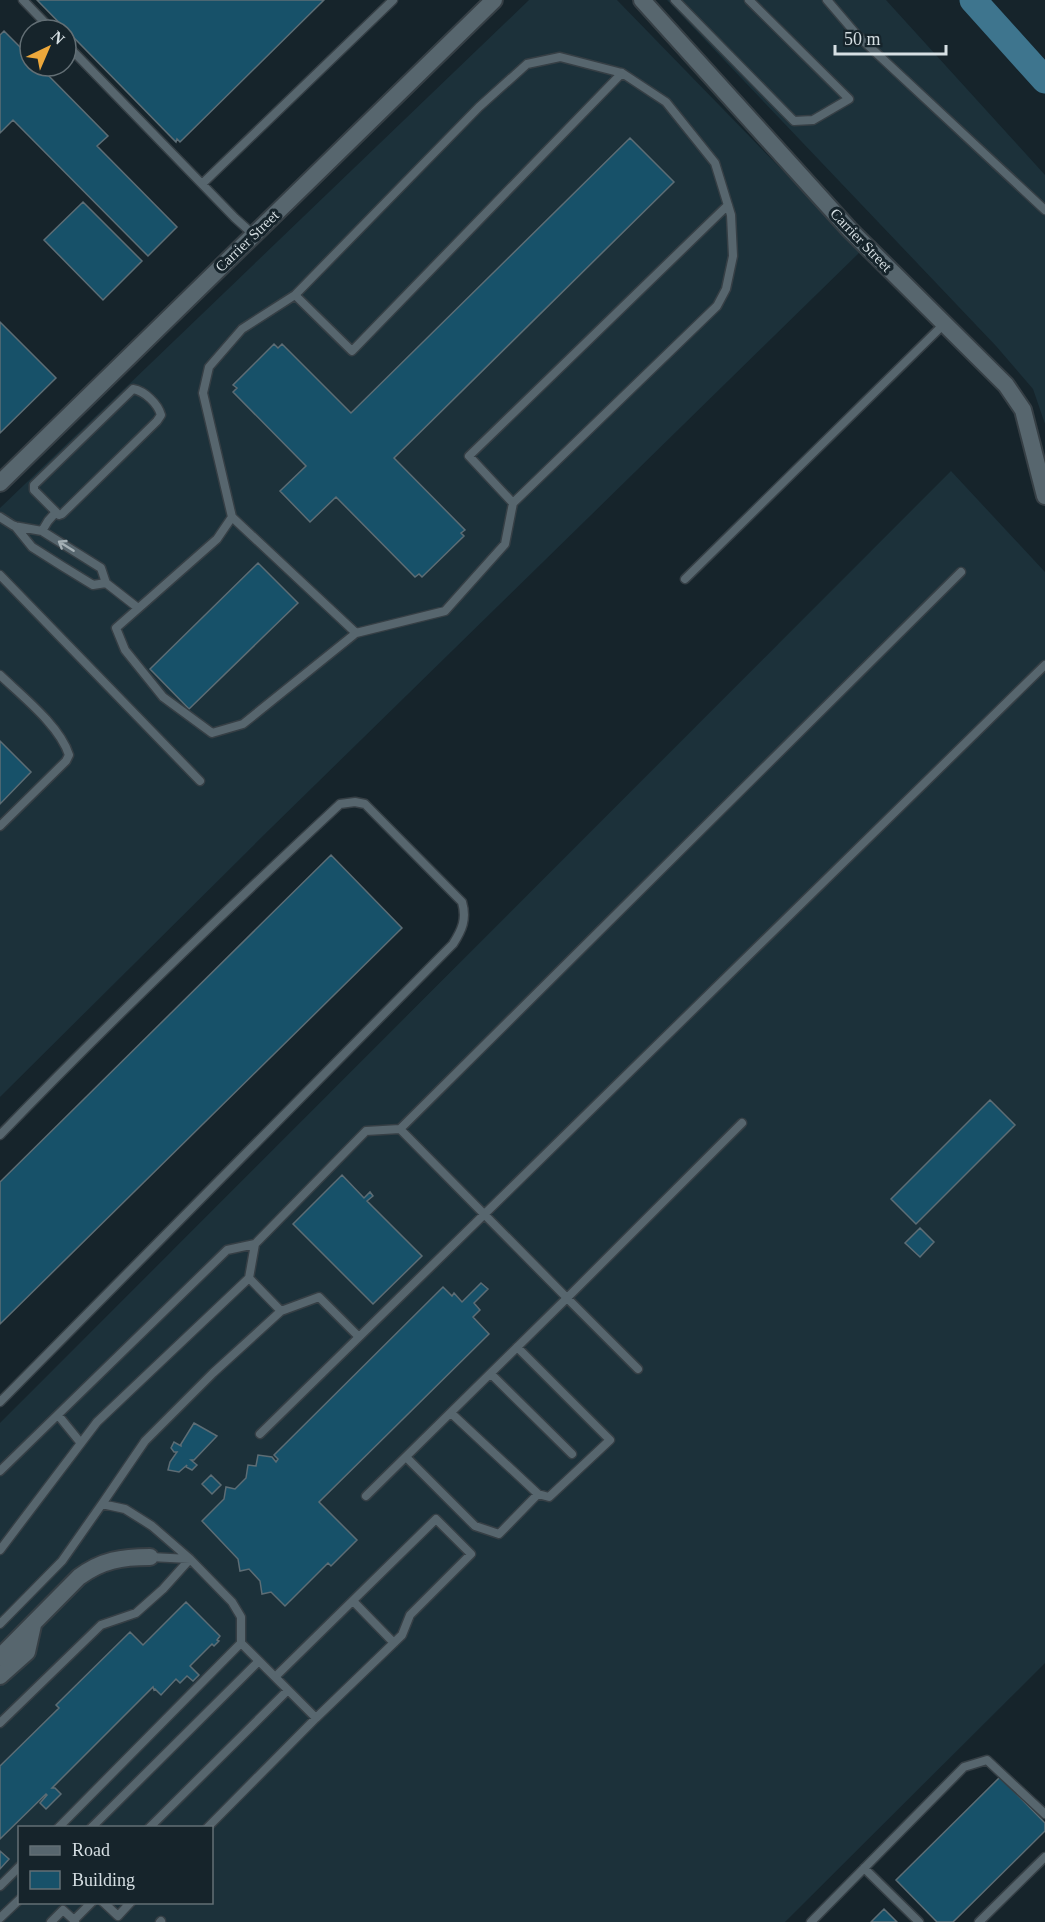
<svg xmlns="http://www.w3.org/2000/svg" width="1045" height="1922" font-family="'Times New Roman',serif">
<rect width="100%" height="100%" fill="#16242b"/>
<path fill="#1c313a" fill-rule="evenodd" d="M 529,0 L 617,0 L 861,251 L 271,828 L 0,1097 L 0,508 Z
M 667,0 L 886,0 L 1045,175 L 1045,424 L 1033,389 L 996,346 Z
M 951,471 L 1045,572 L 1045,1663 L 785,1922 L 0,1922 L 0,1423 ZM 20,1828 L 212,1828 L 212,1902 L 20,1902 Z"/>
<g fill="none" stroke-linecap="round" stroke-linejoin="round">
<path stroke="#3e758e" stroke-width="27" d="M 973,0 L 1045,80"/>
</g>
<path fill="#175169" stroke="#5d6d75" stroke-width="1.5" d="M 37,0 L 324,0 L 180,142 L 177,139 L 176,142 Z
M 4,31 L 30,57 L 30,66 L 39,66 L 108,136 L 97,146 L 177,227 L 148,256 L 13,120 L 0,133 L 0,35 Z
M 630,138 L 674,182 L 394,458 L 465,530 L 461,533 L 464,536 L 422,577 L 419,574 L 415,577 L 336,497 L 310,522 L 280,491 L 306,466 L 233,392 L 237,388 L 233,385 L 274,344 L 278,348 L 282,344 L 351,413 Z
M 83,202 L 142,261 L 103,300 L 44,240 Z
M 0,322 L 56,378 L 0,433 Z
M 258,563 L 298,603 L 189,709 L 150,669 Z
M 0,741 L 31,772 L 0,804 Z
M 331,855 L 402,928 L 0,1324 L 0,1182 Z
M 990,1100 L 1015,1125 L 916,1224 L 891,1199 Z
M 342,1175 L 364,1198 L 370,1192 L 373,1196 L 367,1201 L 422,1256 L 373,1304 L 293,1224 Z
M 920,1228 L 934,1242 L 920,1257 L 905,1243 Z
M 481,1283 L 488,1289 L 474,1303 L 480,1310 L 473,1317 L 489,1334 L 319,1502 L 357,1540 L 331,1566 L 328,1563 L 285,1606 L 271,1592 L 262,1594 L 260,1581 L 249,1569 L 240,1571 L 238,1559 L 202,1521 L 224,1499 L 226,1487 L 235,1489 L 246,1478 L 248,1465 L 256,1466 L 258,1455 L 272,1457 L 276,1462 L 278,1459 L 274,1455 L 443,1287 L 452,1296 L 454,1293 L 462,1302 Z
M 194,1423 L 217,1436 L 194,1460 L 191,1460 L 197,1465 L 192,1470 L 186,1467 L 187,1465 L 179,1472 L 168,1470 L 170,1462 L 177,1452 L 174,1452 L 171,1448 L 174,1442 L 181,1446 L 181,1444 Z
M 211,1475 L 221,1485 L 212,1494 L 202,1484 Z
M 186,1602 L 220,1636 L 217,1640 L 219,1641 L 214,1646 L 212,1644 L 190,1666 L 199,1675 L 193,1681 L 187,1676 L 180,1683 L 176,1679 L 161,1695 L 155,1689 L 154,1690 L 153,1687 L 52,1788 L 55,1788 L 61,1794 L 46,1809 L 40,1803 L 47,1795 L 46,1794 L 0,1839 L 0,1766 L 59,1708 L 56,1705 L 130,1632 L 143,1645 Z
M 1000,1777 L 1045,1823 L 1045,1831 L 953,1922 L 937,1922 L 896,1880 Z
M 0,1851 L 9,1859 L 0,1869 Z
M 884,1909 L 897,1922 L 871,1922 Z"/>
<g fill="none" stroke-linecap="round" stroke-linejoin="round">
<g stroke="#363f45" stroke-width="11">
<path id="service" d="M 23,0 L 52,30
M 675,0 L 794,121 L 813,120 L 849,99 L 749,0
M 827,0 L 857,35 L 1045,210
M 66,44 L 235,218 L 254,235
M 560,57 L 622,73 L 666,102 L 715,163 L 731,215 L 733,256 L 726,289 L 717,306 L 513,503 L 505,544 L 445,611 L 356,633 L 243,724 L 212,733 L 163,697 L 125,650 L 116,628 L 217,539 L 232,517 L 203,393 L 209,367 L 242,329 L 295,295 L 479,107 L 527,64 Z
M 202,184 L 393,0
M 295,295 L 352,351 L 622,73
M 133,389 C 145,391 158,404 161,415 L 157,421 L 62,514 L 59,515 L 34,490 L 34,485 Z
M 513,503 L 469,456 L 728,205
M 0,517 L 14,526 L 42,531 L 101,568 L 106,583 L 138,608
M 232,517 L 356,633
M 15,526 L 32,547 L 62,566 L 93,585 L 106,583
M 42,531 L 48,521 L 56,512
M 0,575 L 200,781
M 685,579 L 944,324
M 0,675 C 22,696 60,726 69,755 L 66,761 L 0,826
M 742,1123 L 567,1298 L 400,1129 L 961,572
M 0,1135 C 110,1021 224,912 340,804 L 355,802 L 365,804 L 462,902 C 467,919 462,930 453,944 L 0,1402
M 281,1311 L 249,1278 L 255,1244 L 366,1131 L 400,1129
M 491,1374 L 572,1454
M 451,1413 L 538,1494 L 549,1497 L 610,1440 L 517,1347
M 58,1415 L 80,1442
M 260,1434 L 359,1337
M 406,1457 L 475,1526 L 499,1534 L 538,1494
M 0,1471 L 227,1250 L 255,1244
M 366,1496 L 567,1298 L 638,1369
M 102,1504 L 145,1441 L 213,1373 L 281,1311 L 319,1297 L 359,1337 L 1045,665
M 0,1550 L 97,1422 L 249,1278
M 150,1557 L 190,1559 L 232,1602 L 241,1617 L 241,1643 L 316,1718 L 207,1828
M 353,1601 L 394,1643
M 0,1624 L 62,1561 L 102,1504 L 125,1509 L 152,1526 L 190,1559 L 163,1589 L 136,1613 L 101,1625 L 0,1723
M 275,1677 L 436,1519 L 471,1554 L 410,1615 L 402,1635 L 316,1718
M 58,1828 L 241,1643
M 91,1828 L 259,1661
M 149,1828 L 288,1690
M 864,1868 L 919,1922
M 0,1886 L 20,1866
M 103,1902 L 118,1916 L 131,1902
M 0,1918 L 20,1899
M 51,1922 L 63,1910 L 74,1920
M 75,1922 L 74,1920 L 92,1902
M 160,1922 L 161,1921
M 811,1922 L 964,1767 L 987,1760 L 1045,1814
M 979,1922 L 1045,1857"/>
</g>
<g stroke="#363f45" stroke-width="20">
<path id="minor" d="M 642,0 L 849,229 L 1006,385 L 1023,410 L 1045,496
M 0,483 L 494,0
M 0,1657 L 79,1577 C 102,1560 122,1557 150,1557
M 0,1676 L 27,1652 L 33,1625"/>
</g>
<use href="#service" stroke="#57666e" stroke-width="8"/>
<use href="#minor" stroke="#57666e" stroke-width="16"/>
</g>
<defs><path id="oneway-shaft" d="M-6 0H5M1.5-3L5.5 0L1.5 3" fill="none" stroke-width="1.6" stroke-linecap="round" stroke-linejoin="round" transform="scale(1.5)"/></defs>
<use stroke="#a3afb4" href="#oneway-shaft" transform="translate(66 546) rotate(-148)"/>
<g text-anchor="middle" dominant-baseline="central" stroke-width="6" stroke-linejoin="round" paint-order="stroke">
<g font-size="15" fill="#d6dfe3" stroke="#16242b">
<text transform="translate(861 240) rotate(46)">Carrier Street</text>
<text transform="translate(247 241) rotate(-44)">Carrier Street</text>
</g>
</g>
<rect x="18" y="1826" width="195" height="78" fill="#16242b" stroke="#636f75" stroke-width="1.5"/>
<rect x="30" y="1846" width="30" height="9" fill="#57666e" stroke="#636f75" stroke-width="1.5"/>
<text x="72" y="1856" font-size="18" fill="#d6dfe3">Road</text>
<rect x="30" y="1871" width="30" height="18" fill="#175169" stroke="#636f75" stroke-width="1.5"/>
<text x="72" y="1886" font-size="18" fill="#d6dfe3">Building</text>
<g transform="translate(48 48) rotate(44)"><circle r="28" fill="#16242b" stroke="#636f75" stroke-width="1.5"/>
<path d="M0-4.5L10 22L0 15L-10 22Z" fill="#eda83b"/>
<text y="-9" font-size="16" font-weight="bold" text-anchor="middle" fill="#d6dfe3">N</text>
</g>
<path d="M835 45v9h111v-9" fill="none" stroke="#d6dfe3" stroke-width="3"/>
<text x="844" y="45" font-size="18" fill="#d6dfe3" stroke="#16242b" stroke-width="4.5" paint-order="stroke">50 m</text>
</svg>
